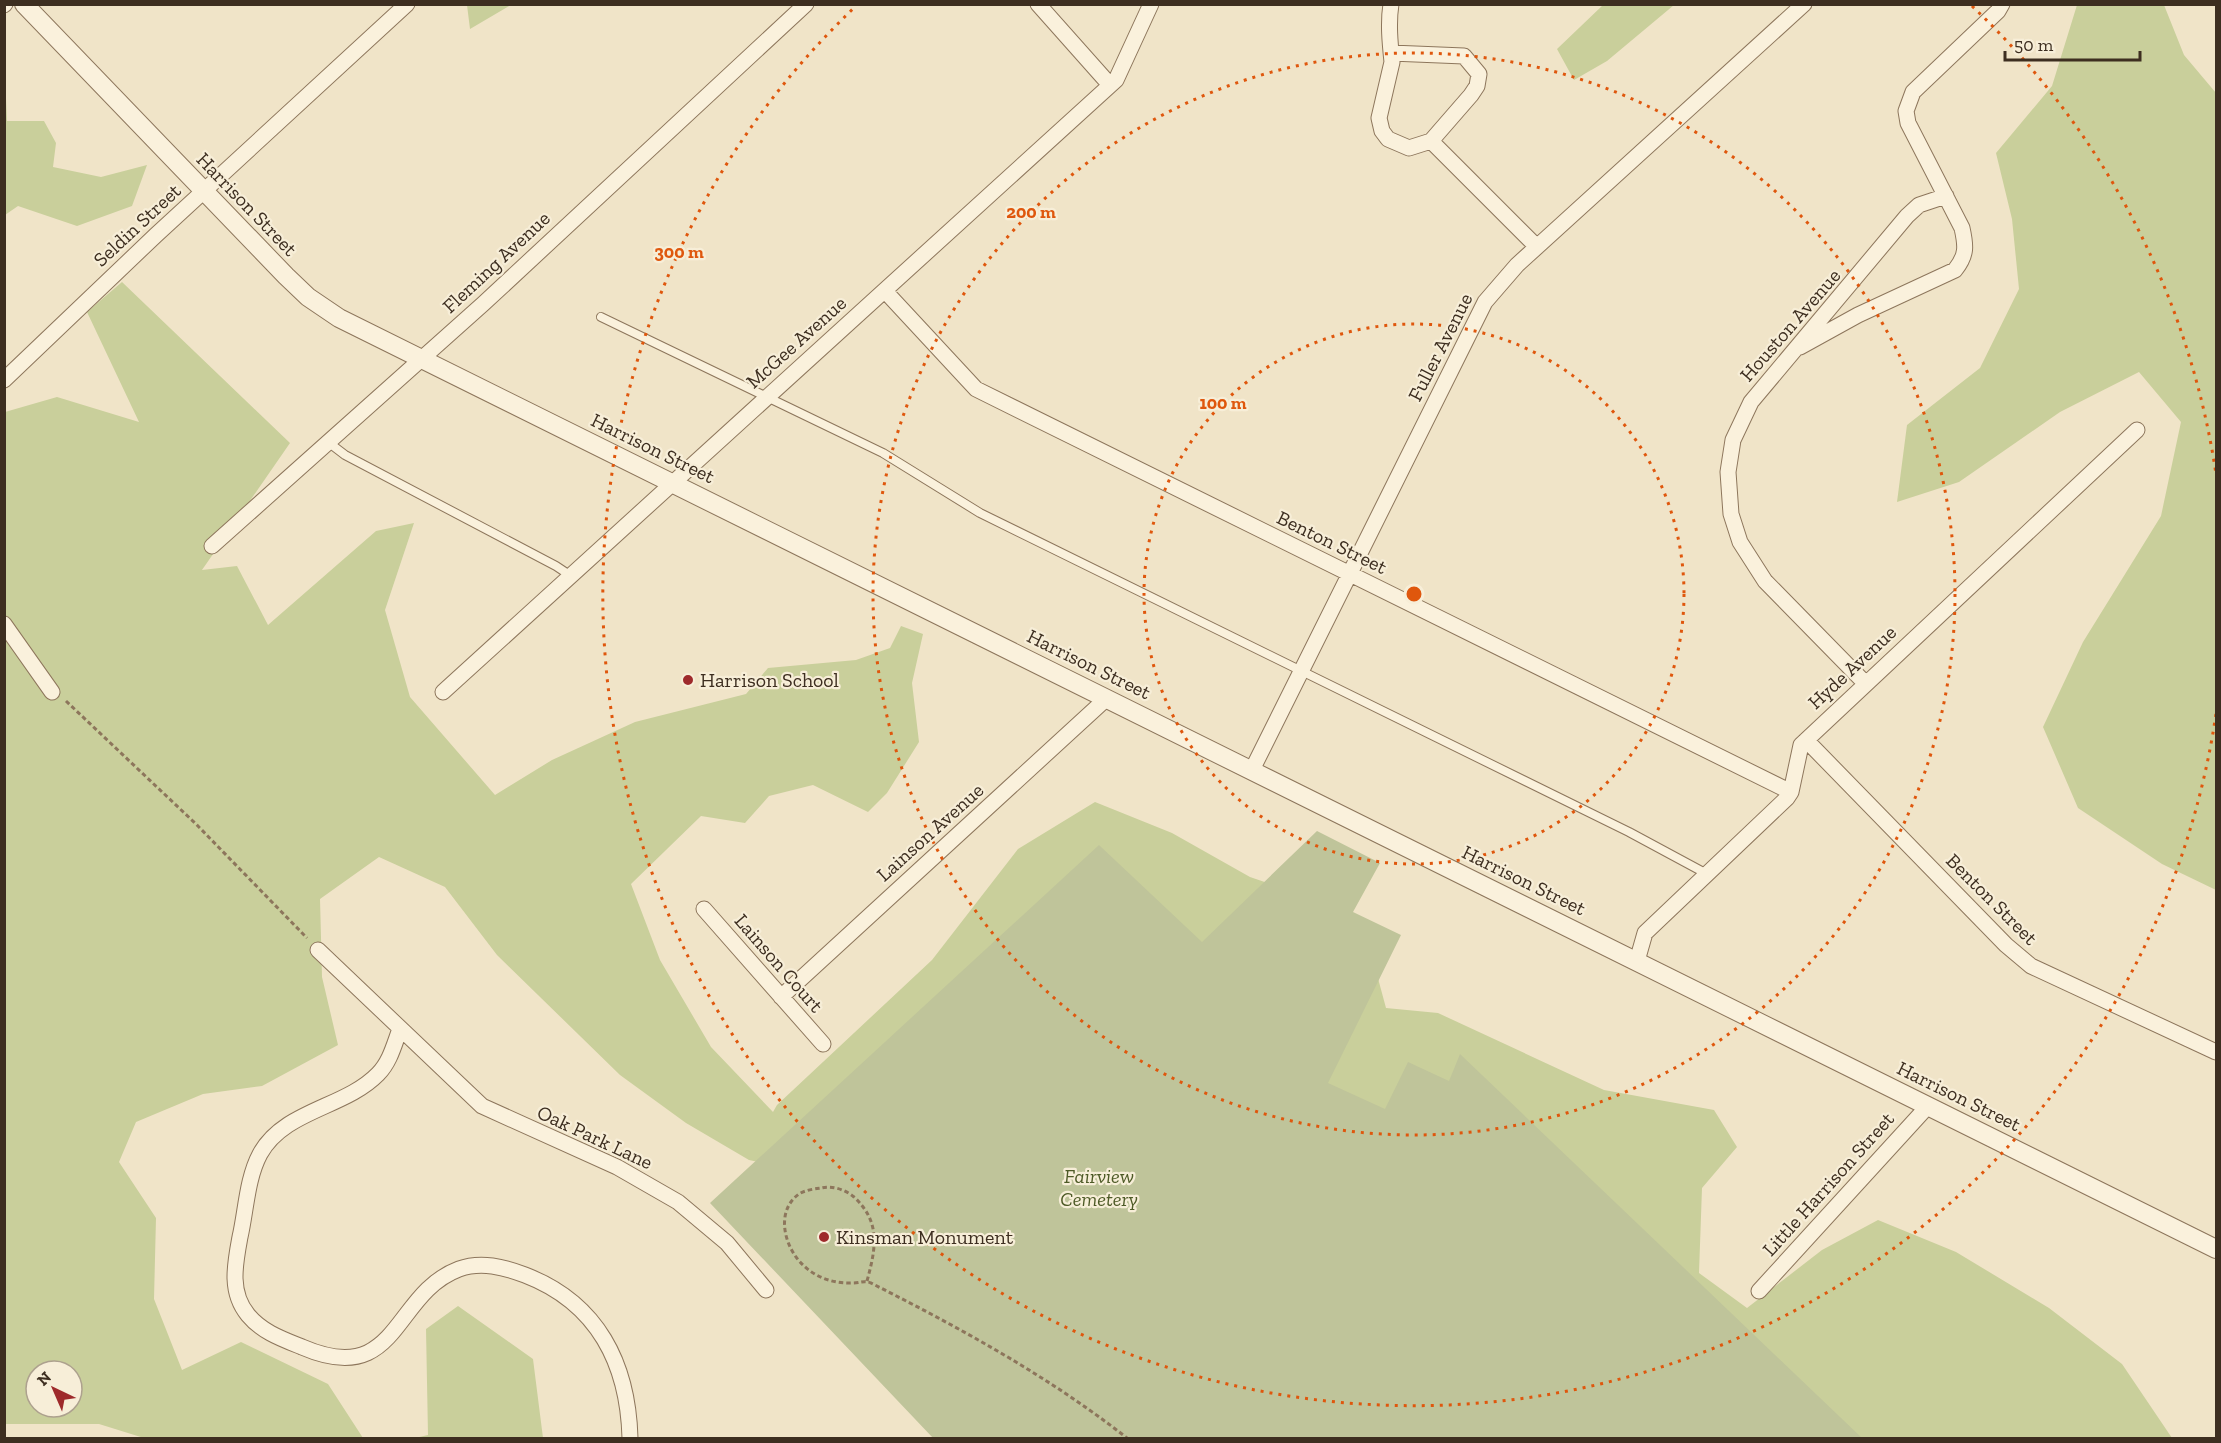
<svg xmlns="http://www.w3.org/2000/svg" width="2221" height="1443" font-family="'Zilla Slab',serif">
<rect width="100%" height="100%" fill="#f0e4c8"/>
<path fill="#c9cf9b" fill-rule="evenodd" d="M 467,5 L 467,4 L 511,5 L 470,29 Z
M 1603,5 L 1674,5 L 1607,61 L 1574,80 L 1557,49 Z
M 2077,5 L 2164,5 L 2184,55 L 2216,93 L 2216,890 L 2162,864 L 2078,808 L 2043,727 L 2083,642 L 2161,516 L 2181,422 L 2139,372 L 2060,412 L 1959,482 L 1897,502 L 1907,425 L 1980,368 L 2019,289 L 2012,219 L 1996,153 L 2052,86 Z
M 5,76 L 7,121 L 44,121 L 56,143 L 53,167 L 101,177 L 147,165 L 132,206 L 77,226 L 18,206 L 5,215 Z
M 122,282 L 290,443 L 202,570 L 237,566 L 268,625 L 376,531 L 414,523 L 385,610 L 410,697 L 495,795 L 552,760 L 635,722 L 746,694 L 768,668 L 856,660 L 890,648 L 901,626 L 923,634 L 912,683 L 919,742 L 887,793 L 868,812 L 813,785 L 769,796 L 745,823 L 701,816 L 631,884 L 660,960 L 711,1047 L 773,1112 L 777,1105 L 932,960 L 1018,849 L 1095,802 L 1172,833 L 1250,877 L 1344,909 L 1369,945 L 1386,1008 L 1438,1013 L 1604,1090 L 1714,1110 L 1737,1147 L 1702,1188 L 1699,1273 L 1747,1308 L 1822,1250 L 1878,1220 L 1956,1252 L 2049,1308 L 2122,1364 L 2172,1438 L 1374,1438 L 847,1182 L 749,1160 L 686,1123 L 620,1075 L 497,955 L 445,887 L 379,857 L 320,899 L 322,977 L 338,1045 L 262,1086 L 203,1094 L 136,1122 L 119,1162 L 156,1218 L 154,1299 L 182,1370 L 241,1342 L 328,1384 L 363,1438 L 144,1438 L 99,1424 L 5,1424 L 5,412 L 57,397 L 139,422 L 87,312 ZM 36,1371 L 72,1371 L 72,1407 L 36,1407 Z
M 458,1306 L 533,1359 L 543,1438 L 415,1438 L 428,1435 L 426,1329 Z"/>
<path fill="#bfc49a" d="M 1317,831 L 1380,863 L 1353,912 L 1401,935 L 1328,1083 L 1385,1109 L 1408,1062 L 1449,1081 L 1460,1054 L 1862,1438 L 933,1438 L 710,1203 L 1099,845 L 1202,942 Z"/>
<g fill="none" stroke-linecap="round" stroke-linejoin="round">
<g stroke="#8d765c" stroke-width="10">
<path id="service" d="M 601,317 L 883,453 L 980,513 L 1629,832 L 1707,874
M 328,442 L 345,455 L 556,566 L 571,576"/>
</g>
<g stroke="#8d765c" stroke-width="17">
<path id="minor" d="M 1038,4 L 1110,85
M 4,5 L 5,4
M 1391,53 L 1464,56 L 1479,74 L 1477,86 L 1471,95 L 1431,141 L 1409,148 L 1388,139 L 1382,131 L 1379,118 L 1392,62 C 1390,43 1388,23 1391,4
M 1431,141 L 1537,247
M 885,291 L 976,389 L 1791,792
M 1800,347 L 1858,315 L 1955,270 C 1967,255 1966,246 1962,228 L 1908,123 L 1906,111 L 1913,92 L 1998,11 L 2002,4
M 4,380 L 156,235 L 407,4
M 212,546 L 483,304 L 806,4
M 4,624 L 52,692
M 1865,683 L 1765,581 L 1740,542 L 1731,514 L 1728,472 L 1733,440 L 1751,402 L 1907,216 L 1919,205 L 1946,196
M 443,692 L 1116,80 L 1151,4
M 1806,740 L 2006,945 L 2031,966 L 2216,1052
M 1252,770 L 1485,302 L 1517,265 L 1804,4
M 704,909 L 823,1044
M 318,950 L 482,1106 L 617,1167 L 678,1202 L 727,1243 L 766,1290
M 1637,961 L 1645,933 L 1787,798 L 1791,792 L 1801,745 L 2137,430
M 781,997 L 1107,698
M 400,1029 C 394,1045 390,1062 378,1074 C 345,1108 284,1110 260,1154 C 247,1178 246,1211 240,1237 C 235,1264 229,1292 248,1315 C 262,1332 282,1339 302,1347 C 399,1389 392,1294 459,1269 C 481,1261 504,1267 525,1275 C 598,1303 628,1364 630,1438
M 1759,1291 L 1928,1106"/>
</g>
<g stroke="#8d765c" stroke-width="20">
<path id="tertiary" d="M 24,4 L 286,276 L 308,297 L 339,318 L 2216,1249"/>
</g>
<path stroke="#8d765c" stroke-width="3" stroke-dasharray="4.5 3" stroke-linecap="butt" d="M 66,701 L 196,824 L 307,938
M 867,1281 C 876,1248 881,1222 854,1197 C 846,1190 832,1185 821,1188 C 814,1189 805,1190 799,1194 C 775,1211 784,1247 803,1265 C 816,1278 835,1284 853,1283 C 860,1283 864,1280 871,1283 C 960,1328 1048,1376 1127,1438"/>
<use href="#service" stroke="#faf1dc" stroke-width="8"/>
<use href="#minor" stroke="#faf1dc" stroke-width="15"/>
<use href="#tertiary" stroke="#faf1dc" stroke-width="18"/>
</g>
<g fill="none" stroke="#df570d" stroke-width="3" stroke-dasharray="3 6">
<circle cx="1414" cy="594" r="270"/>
<circle cx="1414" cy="594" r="541"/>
<path d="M2216 714A811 811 0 1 1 856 6M1972 6A811 811 0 0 1 2216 474"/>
</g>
<g fill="#9e2a2b" stroke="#f7eed8" stroke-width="2">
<circle cx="688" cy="680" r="6"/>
<circle cx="824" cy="1237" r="6"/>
</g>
<g text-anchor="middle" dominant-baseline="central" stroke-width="4.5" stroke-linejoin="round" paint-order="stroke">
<g font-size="20" fill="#3d2e20" stroke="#f7eed8">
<text transform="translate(247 204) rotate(46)">Harrison Street</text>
<text transform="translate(137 225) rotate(-43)">Seldin Street</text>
<text transform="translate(496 262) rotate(-43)">Fleming Avenue</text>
<text transform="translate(1790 325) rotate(-49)">Houston Avenue</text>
<text transform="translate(796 342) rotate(-42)">McGee Avenue</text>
<text transform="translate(1440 347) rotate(-63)">Fuller Avenue</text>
<text transform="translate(653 448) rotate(26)">Harrison Street</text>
<text transform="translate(1332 542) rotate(26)">Benton Street</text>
<text transform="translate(1089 664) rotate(26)">Harrison Street</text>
<text transform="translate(1852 667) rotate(-43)">Hyde Avenue</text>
<text transform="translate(930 832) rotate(-42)">Lainson Avenue</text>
<text transform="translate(1524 880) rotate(26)">Harrison Street</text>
<text transform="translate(1992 899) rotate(45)">Benton Street</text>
<text transform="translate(779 963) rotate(49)">Lainson Court</text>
<text transform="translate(1959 1096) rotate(26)">Harrison Street</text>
<text transform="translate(595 1137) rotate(25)">Oak Park Lane</text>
<text transform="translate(1828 1184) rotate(-48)">Little Harrison Street</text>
</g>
<g font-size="20" fill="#3d2e20" stroke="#f7eed8" text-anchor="start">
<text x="700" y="680">Harrison School</text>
<text x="836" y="1237">Kinsman Monument</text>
</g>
<g font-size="20" font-style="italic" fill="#4d5a26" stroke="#f7eed8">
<text x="1099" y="1176">Fairview<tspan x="1099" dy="23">Cemetery</tspan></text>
</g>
</g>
<circle cx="1414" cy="594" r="9" fill="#df570d" stroke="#f7eed8" stroke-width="3"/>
<g font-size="18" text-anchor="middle" font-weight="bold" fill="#df570d" stroke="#f7eed8" stroke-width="4.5" stroke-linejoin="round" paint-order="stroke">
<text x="1031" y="218">200 m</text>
<text x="679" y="258">300 m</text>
<text x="1223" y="409">100 m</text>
</g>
<rect width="2221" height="1443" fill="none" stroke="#3d2e20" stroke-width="12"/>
<g transform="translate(54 1389) rotate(316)"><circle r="28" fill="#f7eed8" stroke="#ada18e" stroke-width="1.5"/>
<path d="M0-4.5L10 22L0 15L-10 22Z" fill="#9e2a2b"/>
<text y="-9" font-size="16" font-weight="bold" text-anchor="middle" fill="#3d2e20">N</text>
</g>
<path d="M2005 51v9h135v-9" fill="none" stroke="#3d2e20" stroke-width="3"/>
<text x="2014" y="51" font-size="18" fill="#3d2e20" stroke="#f7eed8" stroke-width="4.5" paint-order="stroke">50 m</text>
</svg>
